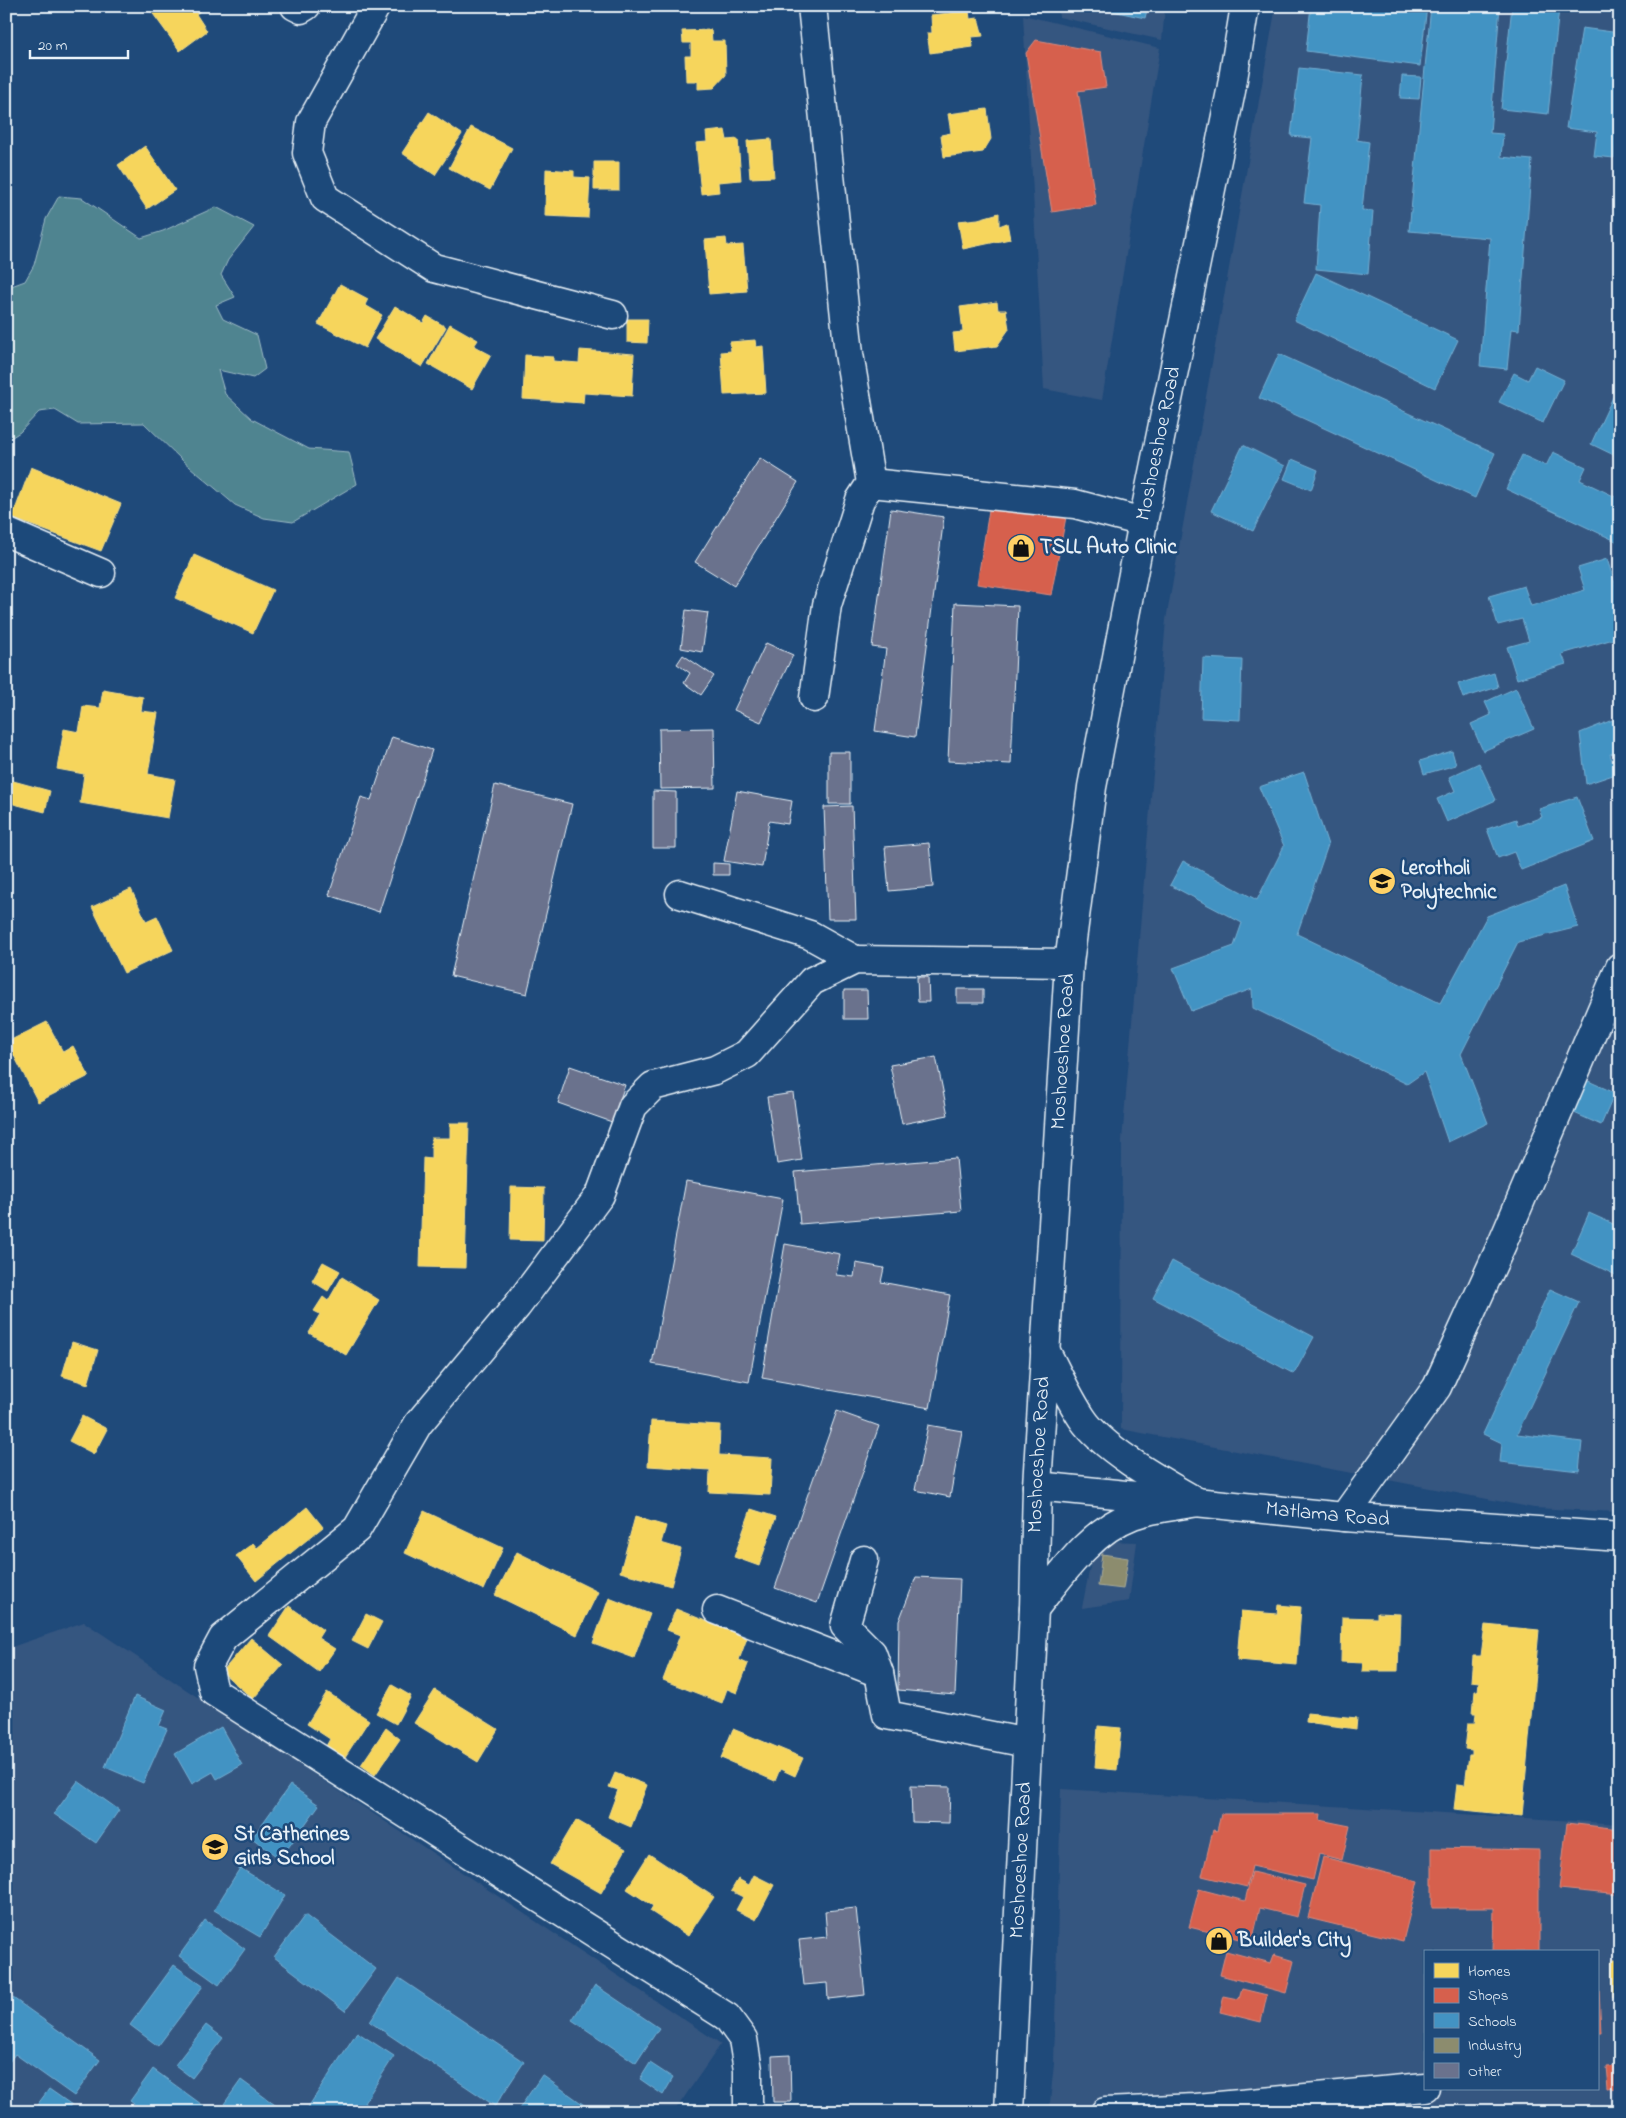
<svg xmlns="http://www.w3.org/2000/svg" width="1626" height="2118" font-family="'Indie Flower',sans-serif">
<rect width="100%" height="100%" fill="#1f4a7a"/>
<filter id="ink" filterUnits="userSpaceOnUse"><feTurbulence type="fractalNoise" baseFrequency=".02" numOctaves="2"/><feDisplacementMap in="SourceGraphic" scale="10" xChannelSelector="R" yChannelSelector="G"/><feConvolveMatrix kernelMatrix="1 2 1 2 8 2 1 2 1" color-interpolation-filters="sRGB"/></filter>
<g filter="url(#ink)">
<path fill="#365680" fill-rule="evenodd" d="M 1058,6 L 1165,6 L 1162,40 L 1059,17 Z
M 1276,6 L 1620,6 L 1620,1512 L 1534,1508 L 1121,1429 L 1122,1141 L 1166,620 Z
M 1023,15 L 1160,48 L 1102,400 L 1044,389 Z
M 1103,1541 L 1137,1542 L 1129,1601 L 1082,1608 L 1093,1551 Z
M 84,1622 L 721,2044 L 674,2112 L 6,2112 L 6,1649 Z
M 1061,1789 L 1620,1824 L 1620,2112 L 1049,2112 L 1054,2064 ZM 1425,1952 L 1597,1952 L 1597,2089 L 1425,2089 Z"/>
<path fill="#508490" stroke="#9cbac4" d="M 59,196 L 82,198 L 141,238 L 163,231 L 216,207 L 254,227 L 228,260 L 221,275 L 235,297 L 216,305 L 223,319 L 257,335 L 265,369 L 253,378 L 218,370 L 225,394 L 252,419 L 309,449 L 349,452 L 357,484 L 293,522 L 264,518 L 235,505 L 183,461 L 144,423 L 78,424 L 55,410 L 39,412 L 20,432 L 6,441 L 6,288 L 25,281 L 34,265 L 46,219 Z"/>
<path fill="#f6d55c" stroke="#f2dd8b" d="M 158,6 L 203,6 L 204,8 L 196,14 L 207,31 L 180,51 L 151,11 Z
M 969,11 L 970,19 L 978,18 L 983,36 L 972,37 L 973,47 L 930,53 L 927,33 L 932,33 L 931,15 Z
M 711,30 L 712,41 L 725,41 L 726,75 L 714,88 L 698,89 L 698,81 L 686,81 L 685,56 L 691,56 L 691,43 L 683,43 L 682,31 Z
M 987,109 L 991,139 L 983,152 L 944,157 L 941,135 L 951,133 L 948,114 Z
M 429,112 L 462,134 L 435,175 L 402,153 Z
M 471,127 L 512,148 L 490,190 L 449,168 Z
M 725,130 L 727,140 L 738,139 L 741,180 L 718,182 L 719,192 L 701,194 L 696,143 L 707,142 L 706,132 Z
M 771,139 L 774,177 L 750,178 L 747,141 Z
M 145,146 L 175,190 L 147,209 L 118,165 Z
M 594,162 L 619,162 L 619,190 L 594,190 Z
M 546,169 L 574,171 L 574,177 L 590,178 L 588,218 L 545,216 Z
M 999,213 L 999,226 L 1007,223 L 1010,239 L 963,249 L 958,221 L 978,219 Z
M 726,238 L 727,246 L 743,245 L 747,291 L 709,294 L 705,240 Z
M 340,284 L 368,299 L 365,305 L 382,315 L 365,348 L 318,324 Z
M 997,302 L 998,310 L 1006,310 L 1009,329 L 997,346 L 955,351 L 953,333 L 963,332 L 960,307 Z
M 395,306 L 423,323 L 427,316 L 446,327 L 422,367 L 375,339 Z
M 627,319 L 648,319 L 647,343 L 627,342 Z
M 450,324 L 478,340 L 474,346 L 491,355 L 472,389 L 428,364 Z
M 755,340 L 756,347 L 763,346 L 766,393 L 724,395 L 721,352 L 731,351 L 730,342 Z
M 580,350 L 634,354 L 632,396 L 584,393 L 583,403 L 523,399 L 525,355 L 553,357 L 553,361 L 579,363 Z
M 31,467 L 121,504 L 101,551 L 12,518 Z
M 194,555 L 273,590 L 253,633 L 175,598 Z
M 103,690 L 143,697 L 141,711 L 158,713 L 148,774 L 175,779 L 168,818 L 80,803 L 84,774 L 57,769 L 64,729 L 79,732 L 83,706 L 100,708 Z
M 6,779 L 50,791 L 45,812 L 6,802 Z
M 131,889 L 146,921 L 157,916 L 173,950 L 124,973 L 92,907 Z
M 47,1022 L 63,1052 L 73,1046 L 89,1076 L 38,1102 L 7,1042 Z
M 450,1123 L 469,1123 L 465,1268 L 420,1267 L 423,1158 L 431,1159 L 431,1138 L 450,1138 Z
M 511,1187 L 544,1188 L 543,1241 L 510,1240 Z
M 323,1262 L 340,1271 L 328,1291 L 312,1281 Z
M 342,1277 L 379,1300 L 346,1355 L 309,1333 L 320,1314 L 314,1311 L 323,1297 L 328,1301 Z
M 72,1342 L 98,1350 L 88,1384 L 62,1376 Z
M 82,1416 L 107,1429 L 94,1454 L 69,1441 Z
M 651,1421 L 720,1425 L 719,1455 L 772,1458 L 770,1495 L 709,1492 L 710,1470 L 648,1466 Z
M 307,1507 L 323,1527 L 256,1581 L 236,1556 L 253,1543 L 257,1548 Z
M 751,1509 L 776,1517 L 759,1566 L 734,1557 Z
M 424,1511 L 503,1548 L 484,1590 L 405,1553 Z
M 635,1517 L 666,1526 L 661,1543 L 681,1549 L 671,1586 L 620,1572 Z
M 517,1552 L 598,1592 L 577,1635 L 495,1595 Z
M 609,1598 L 650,1614 L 634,1658 L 593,1643 Z
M 1278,1605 L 1301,1607 L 1297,1665 L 1237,1660 L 1241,1611 L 1277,1614 Z
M 289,1606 L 323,1630 L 318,1638 L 335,1649 L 319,1672 L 269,1636 Z
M 676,1609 L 747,1638 L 739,1660 L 748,1664 L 737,1693 L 727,1689 L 722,1703 L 663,1680 L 680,1635 L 667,1630 Z
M 1377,1613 L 1400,1614 L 1398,1671 L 1362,1671 L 1363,1663 L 1341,1662 L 1342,1617 L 1377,1618 Z
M 366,1614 L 382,1622 L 368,1649 L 352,1641 Z
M 1485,1625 L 1539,1630 L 1522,1816 L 1454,1809 L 1457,1784 L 1465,1785 L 1469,1755 L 1472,1755 L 1472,1750 L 1465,1749 L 1468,1723 L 1475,1723 L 1476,1713 L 1473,1713 L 1475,1691 L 1478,1691 L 1479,1682 L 1471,1681 L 1473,1656 L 1481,1656 Z
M 251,1638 L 283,1665 L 253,1699 L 222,1672 Z
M 392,1685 L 411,1696 L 396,1724 L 376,1713 Z
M 435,1690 L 498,1729 L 478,1762 L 414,1723 Z
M 327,1692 L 369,1720 L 343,1760 L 325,1748 L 330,1739 L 307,1724 Z
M 1307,1713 L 1357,1718 L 1356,1729 L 1306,1722 Z
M 1098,1726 L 1121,1728 L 1117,1770 L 1095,1768 Z
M 386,1728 L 400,1739 L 375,1775 L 361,1765 Z
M 733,1729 L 803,1758 L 795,1776 L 780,1769 L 775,1781 L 721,1758 Z
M 615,1773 L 647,1785 L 631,1827 L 608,1817 L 618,1790 L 609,1787 Z
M 576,1820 L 626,1849 L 601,1893 L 550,1864 Z
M 649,1854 L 714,1897 L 688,1936 L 650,1911 L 653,1906 L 627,1889 Z
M 754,1875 L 774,1885 L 756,1920 L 736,1910 L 743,1897 L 731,1891 L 738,1879 L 749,1885 Z
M 1613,1959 L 1620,1959 L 1620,1997 L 1613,1997 Z"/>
<path fill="#d6604d" stroke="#db8c80" d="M 1036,40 L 1101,52 L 1106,87 L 1078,91 L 1096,205 L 1052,212 L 1026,53 Z
M 990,504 L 1067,512 L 1051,595 L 977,584 Z
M 1221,1814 L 1321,1814 L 1320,1820 L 1350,1826 L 1342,1860 L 1319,1854 L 1313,1880 L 1252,1866 L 1247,1887 L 1202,1876 L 1213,1830 L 1217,1831 Z
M 1567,1823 L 1620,1829 L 1620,1895 L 1559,1889 Z
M 1432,1848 L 1539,1850 L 1539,1952 L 1493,1952 L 1494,1908 L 1432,1908 Z
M 1323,1857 L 1418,1881 L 1403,1941 L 1308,1918 Z
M 1252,1872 L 1305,1885 L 1297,1917 L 1260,1908 L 1252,1942 L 1189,1927 L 1199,1889 L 1245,1901 Z
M 1226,1951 L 1271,1963 L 1274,1955 L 1294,1961 L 1286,1993 L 1220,1975 Z
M 1242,1989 L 1267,1995 L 1261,2022 L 1220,2012 L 1224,1996 L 1239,1999 Z
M 1597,1990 L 1599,1990 L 1601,2033 L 1597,2033 Z
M 1620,2065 L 1620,2090 L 1608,2091 L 1606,2066 Z"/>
<path fill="#4393c3" stroke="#74afd3" d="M 1089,6 L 1148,6 L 1145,18 Z
M 1311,6 L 1427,6 L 1420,66 L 1306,51 Z
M 1431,6 L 1500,6 L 1490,133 L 1503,134 L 1501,157 L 1532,160 L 1519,330 L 1511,329 L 1507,369 L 1480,366 L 1490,238 L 1409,231 Z
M 1512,6 L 1559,8 L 1548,114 L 1501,109 Z
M 1582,28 L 1620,33 L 1620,115 L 1614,158 L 1594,156 L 1597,132 L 1566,128 Z
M 1299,68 L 1363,75 L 1357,140 L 1369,142 L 1362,210 L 1373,211 L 1368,274 L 1316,269 L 1320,205 L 1304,203 L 1312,138 L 1291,136 Z
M 1402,76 L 1421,77 L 1419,99 L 1400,98 Z
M 1316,273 L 1458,340 L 1435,388 L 1294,320 Z
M 1279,354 L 1495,453 L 1475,498 L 1259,398 Z
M 1535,366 L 1564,380 L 1543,423 L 1499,402 L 1514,373 L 1528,380 Z
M 1613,397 L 1620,401 L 1620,458 L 1591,444 Z
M 1243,445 L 1285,466 L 1253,531 L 1211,511 Z
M 1553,452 L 1586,467 L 1580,480 L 1620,499 L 1620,543 L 1506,489 L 1522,455 L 1546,466 Z
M 1292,459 L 1318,470 L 1311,490 L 1284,479 Z
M 1607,559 L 1620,599 L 1620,637 L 1562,654 L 1566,664 L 1517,679 L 1507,647 L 1529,641 L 1522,619 L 1498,625 L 1489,596 L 1524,586 L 1531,606 L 1585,590 L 1578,568 Z
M 1203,658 L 1242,660 L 1240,720 L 1201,718 Z
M 1494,673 L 1498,687 L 1463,698 L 1458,684 Z
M 1516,688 L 1534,729 L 1483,751 L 1471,724 L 1491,715 L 1485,702 Z
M 1620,717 L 1620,752 L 1610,754 L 1616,774 L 1586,784 L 1580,733 Z
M 1452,751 L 1456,765 L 1424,774 L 1420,761 Z
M 1479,763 L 1496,800 L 1447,822 L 1437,799 L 1455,791 L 1449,777 Z
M 1304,772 L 1328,845 L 1297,934 L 1440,1003 L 1487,916 L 1564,886 L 1578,927 L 1518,942 L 1461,1054 L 1488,1123 L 1448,1142 L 1424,1072 L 1407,1084 L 1253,1008 L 1252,989 L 1191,1011 L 1173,968 L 1234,946 L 1242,923 L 1170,885 L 1183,861 L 1257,900 L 1284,846 L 1259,787 Z
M 1577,797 L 1594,841 L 1521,870 L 1514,852 L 1498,858 L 1487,829 L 1516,819 L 1518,826 L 1542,817 L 1539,809 Z
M 1586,1080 L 1615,1093 L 1601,1125 L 1572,1112 Z
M 1589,1213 L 1620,1227 L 1620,1277 L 1571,1254 Z
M 1172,1261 L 1314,1337 L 1294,1374 L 1153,1298 Z
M 1550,1289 L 1579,1302 L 1517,1434 L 1582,1442 L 1579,1471 L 1500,1462 L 1502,1443 L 1483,1434 Z
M 135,1696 L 166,1710 L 159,1726 L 167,1729 L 143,1783 L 105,1767 Z
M 221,1727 L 242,1765 L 217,1779 L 213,1772 L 192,1784 L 175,1754 Z
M 78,1781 L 119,1810 L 96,1843 L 54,1814 Z
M 290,1785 L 319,1805 L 280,1859 L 252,1838 Z
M 240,1868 L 285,1895 L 260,1937 L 214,1910 Z
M 305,1915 L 376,1969 L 345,2011 L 274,1957 Z
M 205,1920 L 245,1949 L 219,1985 L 179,1956 Z
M 174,1965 L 203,1986 L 158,2046 L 130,2025 Z
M 399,1978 L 524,2062 L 495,2106 L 370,2022 Z
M 595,1985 L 659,2028 L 636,2063 L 572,2020 Z
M 6,1993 L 100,2060 L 74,2096 L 15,2054 L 6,2066 Z
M 206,2025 L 223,2038 L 192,2078 L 175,2065 Z
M 357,2032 L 394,2056 L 364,2103 L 377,2112 L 305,2112 Z
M 650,2063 L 673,2078 L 663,2095 L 640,2079 Z
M 153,2069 L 212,2112 L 145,2112 L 130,2101 Z
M 542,2075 L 594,2112 L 517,2112 Z
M 241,2080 L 282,2110 L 280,2112 L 236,2112 L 224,2104 Z
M 49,2089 L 72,2105 L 67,2112 L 32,2112 Z"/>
<path fill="#8c8c6e" stroke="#a8aa97" d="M 1102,1554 L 1128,1558 L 1123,1589 L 1098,1586 Z"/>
<path fill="#6a728d" stroke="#e8f1f8" d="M 760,458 L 798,482 L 734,586 L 695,562 Z
M 891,509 L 944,517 L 915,737 L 875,731 L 886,649 L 872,647 Z
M 955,603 L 1018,606 L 1011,764 L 948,761 Z
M 686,610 L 708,613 L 702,652 L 681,648 Z
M 766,643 L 793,655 L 761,722 L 734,710 Z
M 683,655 L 714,676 L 701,695 L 684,683 L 690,673 L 677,664 Z
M 714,728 L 715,788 L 660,789 L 659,729 Z
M 392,737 L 432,750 L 379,912 L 329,895 L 361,797 L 371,800 Z
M 829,752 L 850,752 L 850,804 L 829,804 Z
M 495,785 L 572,804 L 527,994 L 451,976 Z
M 653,791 L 676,792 L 676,848 L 653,848 Z
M 737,791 L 792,801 L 788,824 L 769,821 L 762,867 L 724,861 Z
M 852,806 L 856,919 L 828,919 L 824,807 Z
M 929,843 L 933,887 L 889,891 L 885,847 Z
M 713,863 L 729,864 L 729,875 L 713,875 Z
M 917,977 L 928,977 L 929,1002 L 918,1002 Z
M 957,989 L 983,989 L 983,1003 L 957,1003 Z
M 844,990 L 867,990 L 868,1019 L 844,1019 Z
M 936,1057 L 948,1115 L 902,1124 L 890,1065 Z
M 570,1066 L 625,1085 L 612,1122 L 558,1103 Z
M 793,1093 L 802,1160 L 777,1164 L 767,1097 Z
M 956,1158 L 961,1211 L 800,1224 L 795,1172 Z
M 686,1181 L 783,1199 L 749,1382 L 652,1364 Z
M 785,1244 L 840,1254 L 836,1275 L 854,1277 L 856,1263 L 884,1268 L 881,1282 L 950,1295 L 930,1408 L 762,1378 Z
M 837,1411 L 879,1426 L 817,1603 L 775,1588 Z
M 928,1425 L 962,1431 L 950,1497 L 915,1490 Z
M 916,1577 L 960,1579 L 955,1695 L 898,1690 L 899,1621 Z
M 911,1786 L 950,1787 L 949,1823 L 912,1822 Z
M 856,1908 L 865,1995 L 828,1999 L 827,1983 L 804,1985 L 799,1940 L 827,1937 L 825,1911 Z
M 790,2055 L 791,2102 L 773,2102 L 772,2056 Z"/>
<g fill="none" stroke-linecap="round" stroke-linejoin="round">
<g stroke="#e8f1f8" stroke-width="31">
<g id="minor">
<path d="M 295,6 L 301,9 L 306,6"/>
<path d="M 376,6 L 311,122 L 307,153 L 325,198 L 434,268 L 613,315"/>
<path d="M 812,6 L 849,354 L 871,483 L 860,500 L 827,605 L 814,698"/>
<path d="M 871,483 L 1075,504 L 1143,522"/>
<path d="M 6,532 L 101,573"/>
<path d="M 680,894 L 810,935 L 855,960"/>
<path id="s1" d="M 1037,1486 L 1344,1517 L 1620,1537"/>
<path d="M 1344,1517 L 1437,1387 L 1502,1244 L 1620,967"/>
<path d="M 864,1560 L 845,1626 L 872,1653 L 879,1673"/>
<path d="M 717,1610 L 879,1673 L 887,1715 L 1027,1743"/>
<path d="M 748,2112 L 748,2070 L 743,2039 L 727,2017 L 214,1692 L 208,1666 L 223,1638 L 357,1529 L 418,1424 L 517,1306 L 600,1195 L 633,1106 L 653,1086 L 715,1070 L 747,1054 L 812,981 L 855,960 L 1069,963"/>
<path d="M 1105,2112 L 1196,2108 L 1425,2087"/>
</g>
</g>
<g stroke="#e8f1f8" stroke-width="31">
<g id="major">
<path d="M 1045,1350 C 1057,1372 1068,1397 1082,1418 C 1102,1449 1164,1483 1197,1502"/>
<path d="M 1034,1609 C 1061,1575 1090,1531 1133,1515 C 1153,1508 1176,1506 1197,1502"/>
<path id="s2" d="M 1009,2112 L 1034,1609 L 1037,1486 L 1069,963 L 1092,787 L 1143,522 L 1231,91 L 1245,6"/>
</g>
</g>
<use href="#minor" stroke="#1f4a7a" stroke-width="28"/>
<use href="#major" stroke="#1f4a7a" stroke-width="28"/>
</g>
</g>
<defs>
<g id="shop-disc" transform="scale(1.4375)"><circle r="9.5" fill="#ffd166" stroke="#1f4a7a"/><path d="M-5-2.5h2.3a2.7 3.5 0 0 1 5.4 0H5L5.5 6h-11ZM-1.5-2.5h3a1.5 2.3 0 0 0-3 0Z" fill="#111"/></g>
<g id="university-disc" transform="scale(1.4375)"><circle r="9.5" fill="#ffd166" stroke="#1f4a7a"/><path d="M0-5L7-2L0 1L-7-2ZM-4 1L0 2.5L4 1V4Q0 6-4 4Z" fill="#111"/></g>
<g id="school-disc" transform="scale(1.4375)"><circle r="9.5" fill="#ffd166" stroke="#1f4a7a"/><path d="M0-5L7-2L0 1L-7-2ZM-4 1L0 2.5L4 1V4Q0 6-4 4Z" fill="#111"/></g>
</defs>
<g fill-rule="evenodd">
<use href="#shop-disc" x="1021" y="548"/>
<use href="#university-disc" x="1382" y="881"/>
<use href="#school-disc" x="215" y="1847"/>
<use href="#shop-disc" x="1219" y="1941"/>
</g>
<g text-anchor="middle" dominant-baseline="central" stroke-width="5" stroke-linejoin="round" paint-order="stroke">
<g font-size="21" fill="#e8f1f8" stroke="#1f4a7a">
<text stroke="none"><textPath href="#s2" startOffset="1678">Moshoeshoe Road</textPath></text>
<text stroke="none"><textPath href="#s2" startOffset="1062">Moshoeshoe Road</textPath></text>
<text stroke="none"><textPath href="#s2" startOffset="658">Moshoeshoe Road</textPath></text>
<text stroke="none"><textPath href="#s1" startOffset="292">Matlama Road</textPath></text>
<text stroke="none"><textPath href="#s2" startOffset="252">Moshoeshoe Road</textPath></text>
</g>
<g font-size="21" font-weight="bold" fill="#e8f1f8" stroke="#1f4a7a" text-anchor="start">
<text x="1040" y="548">TSLL Auto Clinic</text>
<text x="1401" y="869">Lerotholi<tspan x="1401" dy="24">Polytechnic</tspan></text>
<text x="234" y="1835">St Catherines<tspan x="234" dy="24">Girls School</tspan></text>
<text x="1238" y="1941">Builder's City</text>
</g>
</g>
<rect width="1626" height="2118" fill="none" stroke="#1f4a7a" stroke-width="25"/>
<rect x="12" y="12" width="1601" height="2093" fill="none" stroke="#e8f1f8" stroke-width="2" filter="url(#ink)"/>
<rect x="1424" y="1950" width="175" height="140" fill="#1f4a7a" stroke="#6f8dac"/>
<rect x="1434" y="1963" width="25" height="15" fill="#f6d55c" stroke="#6f8dac"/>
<text x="1468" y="1976" font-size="15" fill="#e8f1f8">Homes</text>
<rect x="1434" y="1988" width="25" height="15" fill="#d6604d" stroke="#6f8dac"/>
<text x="1468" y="2000" font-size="15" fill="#e8f1f8">Shops</text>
<rect x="1434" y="2013" width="25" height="15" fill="#4393c3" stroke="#6f8dac"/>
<text x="1468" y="2026" font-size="15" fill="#e8f1f8">Schools</text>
<rect x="1434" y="2038" width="25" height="15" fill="#8c8c6e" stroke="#6f8dac"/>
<text x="1468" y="2050" font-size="15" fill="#e8f1f8">Industry</text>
<rect x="1434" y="2063" width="25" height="15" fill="#6a728d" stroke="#6f8dac"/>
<text x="1468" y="2076" font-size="15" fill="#e8f1f8">Other</text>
<path d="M30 50v8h98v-8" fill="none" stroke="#e8f1f8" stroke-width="2.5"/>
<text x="38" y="50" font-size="15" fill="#e8f1f8" stroke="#1f4a7a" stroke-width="4" paint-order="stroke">20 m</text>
</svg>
